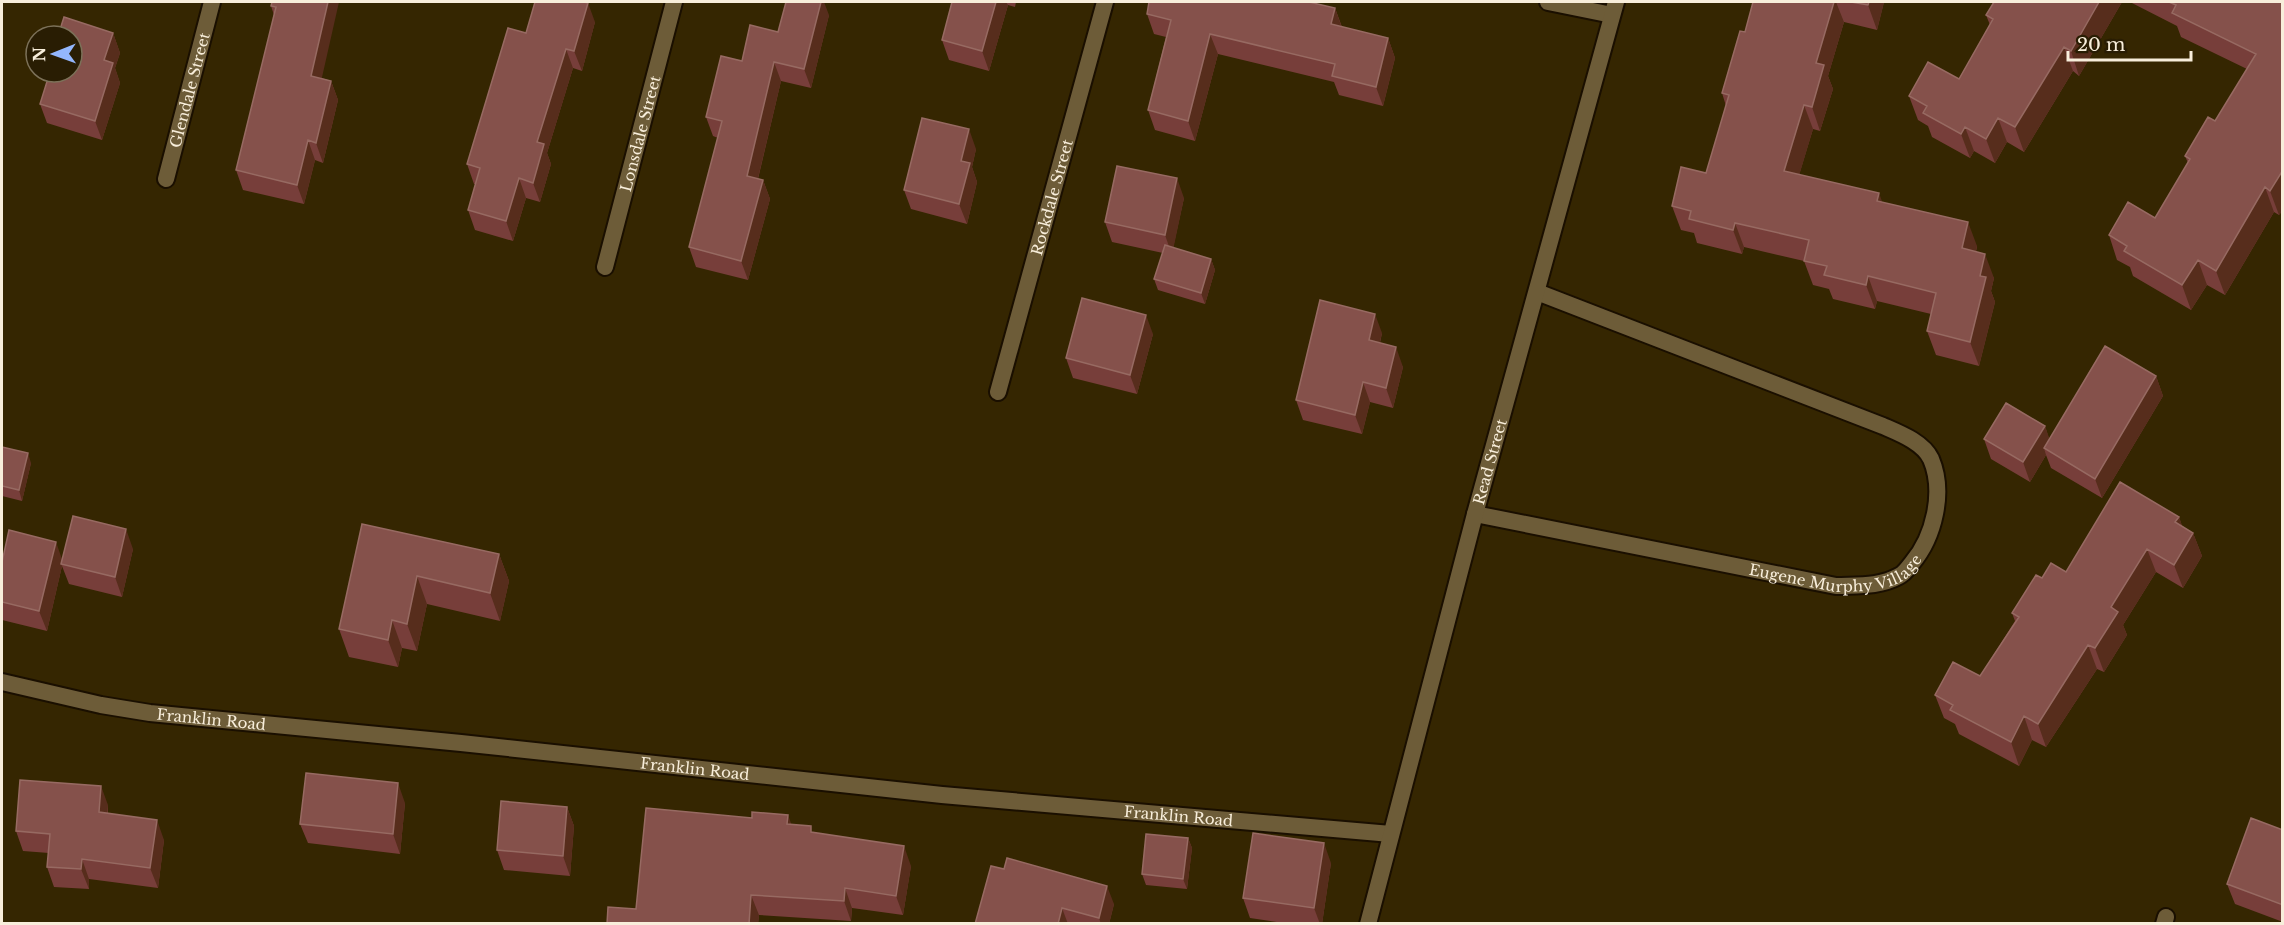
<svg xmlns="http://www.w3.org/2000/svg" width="2284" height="925" font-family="'Libre Baskerville',serif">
<rect width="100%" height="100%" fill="#352601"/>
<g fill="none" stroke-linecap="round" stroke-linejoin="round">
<g stroke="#1a0f00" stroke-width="20">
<g id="minor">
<path d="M 1548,2 L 1612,15"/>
<path id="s1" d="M 166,179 L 212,2"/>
<path id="s2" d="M 605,267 L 674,2"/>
<path id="s3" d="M 998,392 L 1105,2"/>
<path id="s4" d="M 1475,514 L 1836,586 C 1858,585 1879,587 1899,576 C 1904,574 1908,568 1912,563 C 1934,537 1945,492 1931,459 C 1923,442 1899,433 1883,426 L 1537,292"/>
<path id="s5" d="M 2,682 L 101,705 L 150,713 L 461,743 L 942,795 L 1391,834"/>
<path d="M 2164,924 L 2166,917"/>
</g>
</g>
<g stroke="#1a0f00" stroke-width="20">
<g id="secondary">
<path id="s6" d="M 1368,924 L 1475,514 L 1616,2"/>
</g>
</g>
<use href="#minor" stroke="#6d5c38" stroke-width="16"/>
<use href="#secondary" stroke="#6d5c38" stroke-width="16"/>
</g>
<path fill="#773e3a" d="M 272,2 L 322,78 L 331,81 L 338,100 L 323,163 L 315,160 L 304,204 L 243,190 L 236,170 L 274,15 L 271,6 Z
M 952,2 L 1016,2 L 1015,7 L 1008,5 L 989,71 L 949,60 L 942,40 Z
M 1753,2 L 1884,2 L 1877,30 L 1844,22 L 1828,76 L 1833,89 L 1820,131 L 1813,129 L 1799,175 L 1882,202 L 1977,246 L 1976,252 L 1994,278 L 1991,291 L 1995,302 L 1979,366 L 1936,355 L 1927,331 L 1931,314 L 1877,301 L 1875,309 L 1833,299 L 1829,289 L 1813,285 L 1804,261 L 1744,247 L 1742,254 L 1697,243 L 1694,233 L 1681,230 L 1672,206 L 1706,173 L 1726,106 L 1722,93 L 1745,32 Z
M 2122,2 L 2079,76 L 2073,71 L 2024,152 L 2007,142 L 1995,163 L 1974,151 L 1970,158 L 1932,137 L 1928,126 L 1918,120 L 1909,96 L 1959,79 L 1990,25 L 1986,15 Z
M 2130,2 L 2283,2 L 2283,210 L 2279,215 L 2274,212 L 2225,295 L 2207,285 L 2191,310 L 2133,276 L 2130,267 L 2117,260 L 2109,235 L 2155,218 L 2188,163 L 2185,156 L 2215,121 L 2247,69 L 2181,37 L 2177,26 Z
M 1335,8 L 1342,27 L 1388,38 L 1395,58 L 1383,106 L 1339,95 L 1334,82 L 1218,54 L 1195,141 L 1155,130 L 1148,110 L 1166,37 L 1154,34 L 1147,14 Z
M 829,15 L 811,88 L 781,81 L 758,179 L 763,180 L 770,199 L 748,280 L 696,267 L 689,247 L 718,138 L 713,136 L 706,117 L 778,32 Z
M 595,22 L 582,71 L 573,68 L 547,153 L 551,164 L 540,202 L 526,198 L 513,241 L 475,230 L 468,210 L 476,184 L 474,184 L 467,164 L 526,33 Z
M 113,33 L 120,53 L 115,68 L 120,83 L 102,140 L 47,123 L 40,104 Z
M 976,149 L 972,167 L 977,182 L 967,224 L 911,209 L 904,190 Z
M 1184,198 L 1173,248 L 1211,259 L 1215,270 L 1205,304 L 1158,290 L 1154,279 L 1163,253 L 1112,242 L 1105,222 Z
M 1382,333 L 1380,343 L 1403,367 L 1393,408 L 1370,402 L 1362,434 L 1303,420 L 1296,400 Z
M 1153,334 L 1137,394 L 1073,378 L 1066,358 Z
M 2156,376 L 2163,396 L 2102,498 L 2051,468 L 2046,455 L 2030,482 L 1991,459 L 1984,439 L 2045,426 L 2049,439 Z
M 2,447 L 31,463 L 22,501 L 2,496 Z
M 2179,517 L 2182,526 L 2193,533 L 2202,556 L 2183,588 L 2156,572 L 2123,625 L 2127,635 L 2104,672 L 2097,669 L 2046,747 L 2032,740 L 2019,766 L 1959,734 L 1955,724 L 1944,718 L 1935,695 L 1980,676 L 2015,621 L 2012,613 L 2042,578 L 2066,572 Z
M 362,524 L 499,554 L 509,581 L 500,621 L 427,604 L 417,651 L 402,648 L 398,667 L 349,657 L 339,629 Z
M 133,549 L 122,597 L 69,584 L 62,566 L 47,631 L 2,620 L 2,562 L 63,559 Z
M 405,803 L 400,854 L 308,843 L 300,824 Z
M 108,805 L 108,813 L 164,840 L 158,888 L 89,879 L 89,889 L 54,887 L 47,867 L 49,853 L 23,851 L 16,831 Z
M 567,807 L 574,826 L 570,876 L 504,870 L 497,850 Z
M 791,824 L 814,833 L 911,866 L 903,915 L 852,908 L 851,921 L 759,915 L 758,924 L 636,909 Z
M 2283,830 L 2283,922 L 2235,904 L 2227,884 Z
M 1188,838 L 1192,848 L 1187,889 L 1146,885 L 1142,874 Z
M 1331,863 L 1322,924 L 1290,924 L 1250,918 L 1243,898 Z
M 991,866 L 1114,904 L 1109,924 L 975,924 Z"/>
<path fill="#572d1c" d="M 328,2 L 339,2 L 318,95 L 311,76 Z
M 821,2 L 824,2 L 829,15 L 811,88 L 804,69 Z
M 996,2 L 1006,2 L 1008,5 L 989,71 L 982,51 Z
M 1834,2 L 1836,2 L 1844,22 L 1828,76 L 1833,89 L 1820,131 L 1812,107 L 1816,63 Z
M 1869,2 L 1884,2 L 1877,30 L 1868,5 Z
M 2099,2 L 2122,2 L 2079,76 L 2071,51 Z
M 588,3 L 595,22 L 582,71 L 574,51 Z
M 1335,8 L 1342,28 L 1331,24 Z
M 113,33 L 120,53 L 115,68 L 120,83 L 102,140 L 95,121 L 104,60 Z
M 1210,34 L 1218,54 L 1195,141 L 1188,121 Z
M 1388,38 L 1395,58 L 1383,106 L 1376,87 Z
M 2064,47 L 2073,71 L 2024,152 L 2015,127 Z
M 566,49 L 573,68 L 547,153 L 551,164 L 540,202 L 533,183 L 537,142 Z
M 774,62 L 781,81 L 754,195 L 747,176 Z
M 331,81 L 338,100 L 323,163 L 316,143 Z
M 1804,105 L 1813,129 L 1793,196 L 1784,171 Z
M 1998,118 L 2007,142 L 1995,163 L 1986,139 Z
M 1965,127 L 1974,151 L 1970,158 L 1961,134 Z
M 969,129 L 976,149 L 972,167 L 977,182 L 967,224 L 959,204 L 961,161 Z
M 308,140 L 315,160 L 304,204 L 297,185 Z
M 2283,170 L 2283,210 L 2279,215 L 2270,191 Z
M 519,178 L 526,198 L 513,241 L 506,221 Z
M 1177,178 L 1184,198 L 1172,255 L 1165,235 Z
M 763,180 L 770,199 L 748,280 L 741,261 Z
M 2265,187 L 2274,212 L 2225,295 L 2216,271 Z
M 1879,193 L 1888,218 L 1877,201 Z
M 1968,222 L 1977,246 L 1971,272 L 1962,248 Z
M 1735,223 L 1744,247 L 1742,254 L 1733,230 Z
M 1985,254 L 1994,278 L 1991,291 L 1995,302 L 1979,366 L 1970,342 L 1980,276 Z
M 1211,259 L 1215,270 L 1205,304 L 1201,293 Z
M 2198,260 L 2207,285 L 2191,310 L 2182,285 Z
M 1868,276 L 1877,301 L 1875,309 L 1866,285 Z
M 1375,314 L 1382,333 L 1376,359 L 1369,340 Z
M 1146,315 L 1153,334 L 1137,394 L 1130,375 Z
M 1396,347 L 1403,367 L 1393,408 L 1386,388 Z
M 2156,376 L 2163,396 L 2102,498 L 2095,479 Z
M 1363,382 L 1370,402 L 1362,434 L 1355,415 Z
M 2045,426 L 2052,446 L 2044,448 L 2046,455 L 2030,482 L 2023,462 Z
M 28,453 L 31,463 L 22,501 L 19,490 Z
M 2179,517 L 2187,540 L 2175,522 Z
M 126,529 L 133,549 L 122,597 L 115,577 Z
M 2193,533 L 2202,556 L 2183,588 L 2174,565 Z
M 56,542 L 63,562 L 61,564 L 62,566 L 47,631 L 39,611 Z
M 2147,549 L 2156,572 L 2123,625 L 2127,635 L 2104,672 L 2095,648 L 2111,607 Z
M 499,554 L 509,581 L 500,621 L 490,593 Z
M 417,576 L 427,604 L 417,651 L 407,624 Z
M 392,620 L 402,648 L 398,667 L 388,640 Z
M 2088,645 L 2097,669 L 2046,747 L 2038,724 Z
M 2024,716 L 2032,740 L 2019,766 L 2011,742 Z
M 398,783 L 405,803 L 400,854 L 393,834 Z
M 101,786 L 108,805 L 106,832 L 99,812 Z
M 567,807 L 574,826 L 570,876 L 563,856 Z
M 788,815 L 795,834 L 787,824 Z
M 157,820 L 164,840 L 158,888 L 150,868 Z
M 1188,838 L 1192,848 L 1187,889 L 1183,879 Z
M 1324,843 L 1331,863 L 1322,924 L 1320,924 L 1314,908 Z
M 904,846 L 911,866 L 903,915 L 896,896 Z
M 82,859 L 89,879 L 89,889 L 81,869 Z
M 1107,886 L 1114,904 L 1109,924 L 1101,924 L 1099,918 Z
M 845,888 L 852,908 L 851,921 L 844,901 Z
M 751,895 L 759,915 L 758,924 L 749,924 Z
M 1062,908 L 1068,924 L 1058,924 Z"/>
<path fill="#85514b" stroke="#976a62" stroke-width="1.5" d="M 272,2 L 328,2 L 311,76 L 331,81 L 316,143 L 308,140 L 297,185 L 236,170 L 276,7 L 271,6 Z
M 535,2 L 584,2 L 588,3 L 574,51 L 566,49 L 537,142 L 544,144 L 533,183 L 519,178 L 506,221 L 468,210 L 480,168 L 467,164 L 508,28 L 526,33 Z
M 786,2 L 821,2 L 804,69 L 774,62 L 747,176 L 763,180 L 741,261 L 689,247 L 722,121 L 706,117 L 721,56 L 742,61 L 750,25 L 778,32 Z
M 952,2 L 996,2 L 982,51 L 942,40 Z
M 1149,2 L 1309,2 L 1335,8 L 1331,24 L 1388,38 L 1376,87 L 1332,76 L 1335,64 L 1210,34 L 1188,121 L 1148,110 L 1171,20 L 1147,14 Z
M 1753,2 L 1834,2 L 1816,63 L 1824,65 L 1812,107 L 1804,105 L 1784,171 L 1879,193 L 1877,201 L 1968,222 L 1962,248 L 1985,254 L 1980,276 L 1986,277 L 1970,342 L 1927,331 L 1936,293 L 1868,276 L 1866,285 L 1824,275 L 1827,266 L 1804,261 L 1809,240 L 1735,223 L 1733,230 L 1689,219 L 1691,211 L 1672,206 L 1681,167 L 1706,173 L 1729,95 L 1722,93 L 1740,31 L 1745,32 Z
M 1851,2 L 1869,2 L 1868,5 Z
M 1994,2 L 2099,2 L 2071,51 L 2064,47 L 2015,127 L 1998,118 L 1986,139 L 1965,127 L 1961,134 L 1923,113 L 1927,106 L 1909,96 L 1928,62 L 1959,79 L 1993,19 L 1986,15 Z
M 2169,2 L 2283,2 L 2283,170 L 2270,191 L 2265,187 L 2216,271 L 2198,260 L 2182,285 L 2124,251 L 2127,246 L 2109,235 L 2128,202 L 2155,218 L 2190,159 L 2185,156 L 2208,117 L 2215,121 L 2256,54 L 2172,13 L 2176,5 Z
M 64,17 L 113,33 L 104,60 L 113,63 L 95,121 L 40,104 L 50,72 L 72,72 L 72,36 L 58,36 Z
M 922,118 L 969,129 L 961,161 L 970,163 L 959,204 L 904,190 Z
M 1117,166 L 1177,178 L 1165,235 L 1105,222 Z
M 1165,245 L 1211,259 L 1201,293 L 1154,279 Z
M 1082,298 L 1146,315 L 1130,375 L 1066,358 Z
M 1320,300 L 1375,314 L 1369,340 L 1396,347 L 1386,388 L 1363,382 L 1355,415 L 1296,400 Z
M 2105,346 L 2156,376 L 2095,479 L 2044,448 Z
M 2006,403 L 2045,426 L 2023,462 L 1984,439 Z
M 2,447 L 28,453 L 19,490 L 2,486 Z
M 2120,482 L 2179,517 L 2175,522 L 2193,533 L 2174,565 L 2147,549 L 2111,607 L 2118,612 L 2095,648 L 2088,645 L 2038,724 L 2024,716 L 2011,742 L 1950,710 L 1953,705 L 1935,695 L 1953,662 L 1980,676 L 2019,617 L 2012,613 L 2036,575 L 2042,578 L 2051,563 L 2066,572 Z
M 73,516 L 126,529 L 115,577 L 61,564 Z
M 362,524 L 499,554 L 490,593 L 417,576 L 407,624 L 392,620 L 388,640 L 339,629 Z
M 9,530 L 56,542 L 39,611 L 2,602 L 2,562 Z
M 306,773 L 398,783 L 393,834 L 300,824 Z
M 20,780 L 101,786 L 99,812 L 157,820 L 150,868 L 82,859 L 81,869 L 47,867 L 50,834 L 16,831 Z
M 501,801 L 567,807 L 563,856 L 497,850 Z
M 646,808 L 752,818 L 752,812 L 788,815 L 787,824 L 811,826 L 811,832 L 904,846 L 896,896 L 845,888 L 844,901 L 751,895 L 749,924 L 607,924 L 608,907 L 636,909 Z
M 2251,818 L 2283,830 L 2283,905 L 2227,884 Z
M 1253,833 L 1324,843 L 1314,908 L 1243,898 Z
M 1146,834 L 1188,838 L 1183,879 L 1142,874 Z
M 1007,858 L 1107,886 L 1099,918 L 1062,908 L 1058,924 L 975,924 L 991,866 L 1004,869 Z"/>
<g text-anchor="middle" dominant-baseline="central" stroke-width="5" stroke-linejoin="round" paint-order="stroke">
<g font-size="15" fill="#f8eedb" stroke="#291d03">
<text stroke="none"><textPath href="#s1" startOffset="92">Glendale Street</textPath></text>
<text stroke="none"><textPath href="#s2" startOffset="138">Lonsdale Street</textPath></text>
<text stroke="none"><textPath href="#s3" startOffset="202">Rockdale Street</textPath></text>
<text stroke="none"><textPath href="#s6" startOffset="478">Read Street</textPath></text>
<text stroke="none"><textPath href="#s4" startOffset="370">Eugene Murphy Village</textPath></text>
<text stroke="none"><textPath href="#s5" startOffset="213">Franklin Road</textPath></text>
<text stroke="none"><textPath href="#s5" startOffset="699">Franklin Road</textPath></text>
<text stroke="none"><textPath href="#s5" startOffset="1185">Franklin Road</textPath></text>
</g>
</g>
<rect width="2284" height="925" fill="none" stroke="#f8eedb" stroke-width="6"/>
<g transform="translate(54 54) rotate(269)"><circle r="28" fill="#291d03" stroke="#7c7159" stroke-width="1.5"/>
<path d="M0-4.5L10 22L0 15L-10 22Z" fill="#94b7fd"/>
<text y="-9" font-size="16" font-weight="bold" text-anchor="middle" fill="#f8eedb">N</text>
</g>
<path d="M2068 51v9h123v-9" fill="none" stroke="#f8eedb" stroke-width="3"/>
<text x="2077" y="51" font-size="18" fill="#f8eedb" stroke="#291d03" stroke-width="4.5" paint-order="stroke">20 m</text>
</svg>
